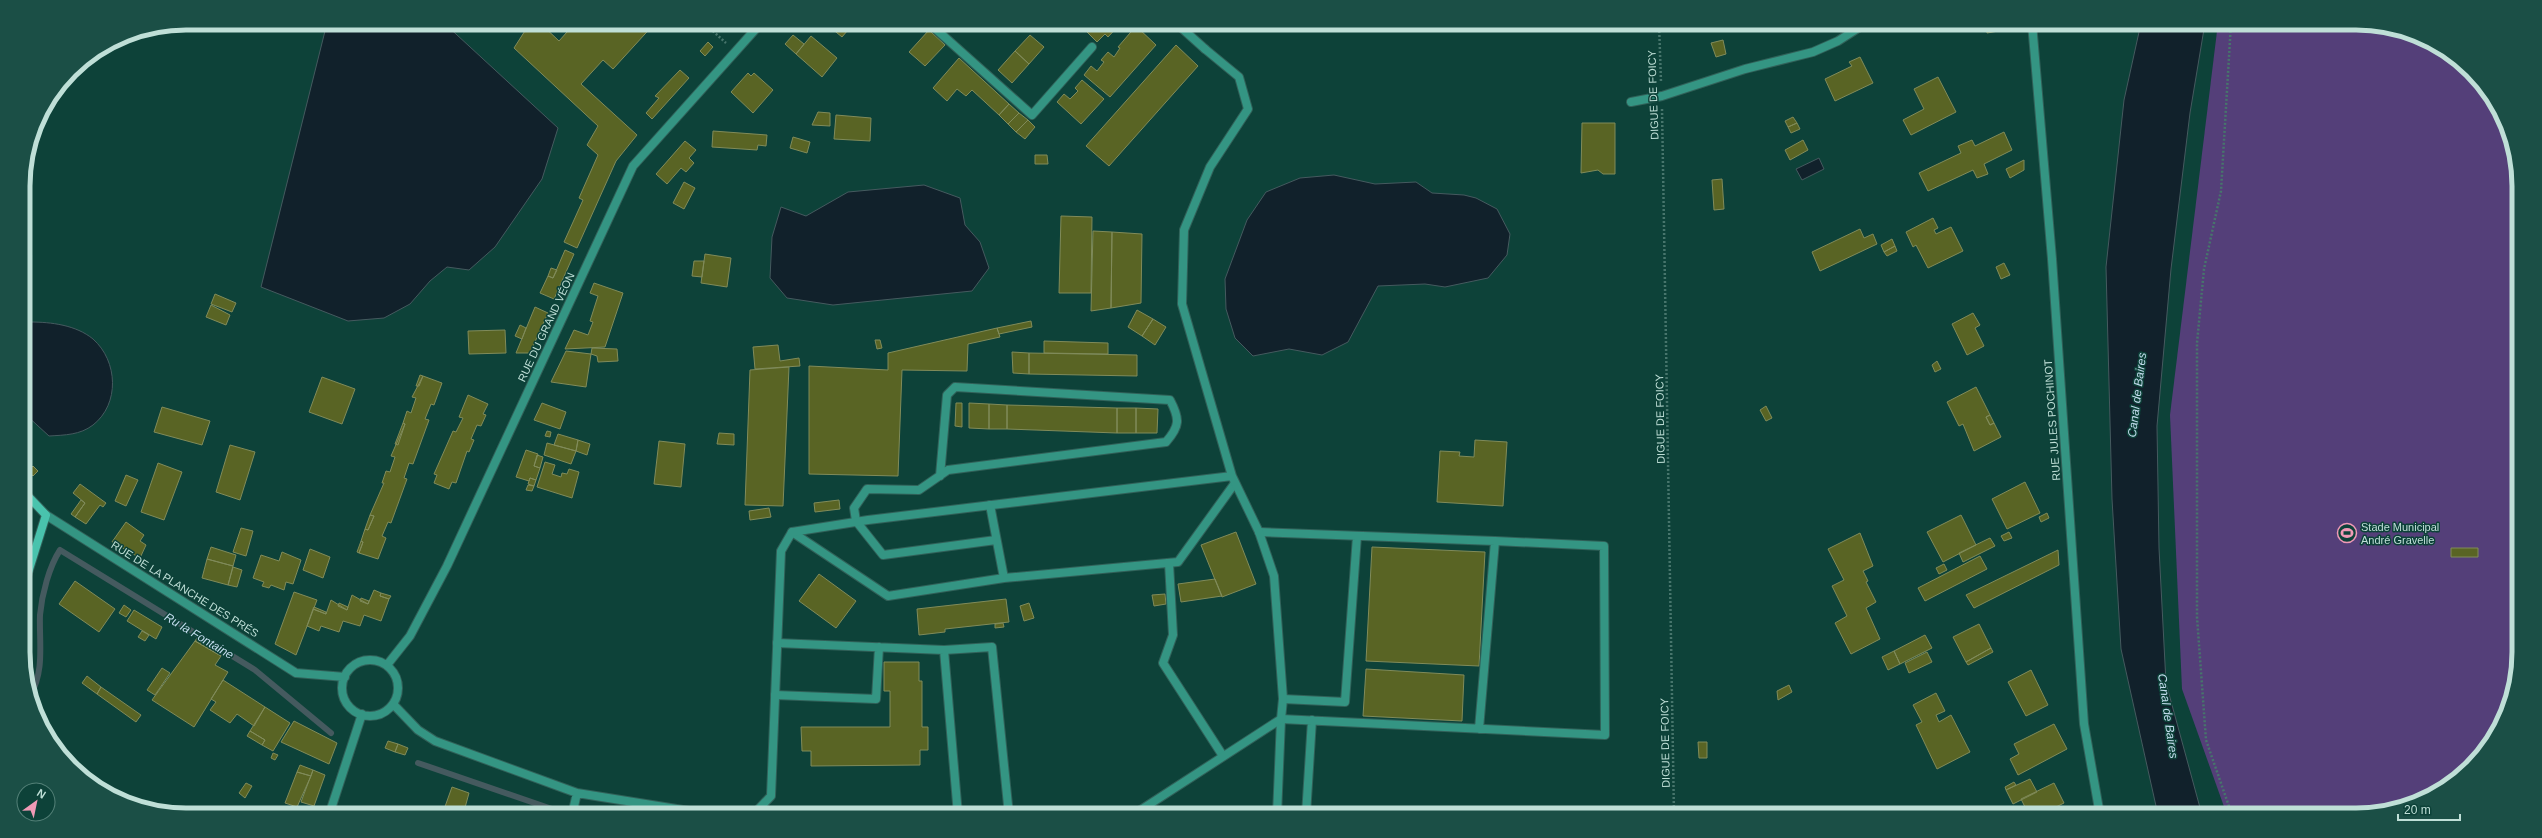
<svg xmlns="http://www.w3.org/2000/svg" width="2542" height="838" font-family="Helvetica,sans-serif">
<rect width="100%" height="100%" fill="#0d4239"/>
<path fill="#543f79" d="M 2218,23 L 2356,23 L 2399,29 L 2447,50 L 2478,78 L 2502,113 L 2516,154 L 2519,652 L 2513,695 L 2492,743 L 2456,781 L 2418,803 L 2367,815 L 2227,815 L 2182,689 L 2170,415 Z"/>
<path fill="#11212b" stroke="#455a5f" d="M 327,23 L 444,23 L 558,128 L 542,179 L 495,247 L 469,270 L 447,267 L 430,281 L 410,304 L 384,318 L 348,321 L 261,287 Z
M 2141,23 L 2205,23 L 2190,113 L 2171,269 L 2157,426 L 2159,548 L 2166,683 L 2202,815 L 2158,815 L 2121,649 L 2112,499 L 2106,267 L 2124,100 Z
M 1819,158 L 1824,169 L 1802,180 L 1796,169 Z
M 1334,175 L 1375,184 L 1416,182 L 1432,193 L 1464,195 L 1476,198 L 1497,209 L 1510,234 L 1507,255 L 1488,278 L 1445,287 L 1425,284 L 1378,286 L 1348,342 L 1322,355 L 1289,349 L 1253,356 L 1235,338 L 1226,309 L 1225,279 L 1247,220 L 1266,192 L 1300,178 Z
M 924,185 L 960,198 L 965,225 L 980,242 L 989,268 L 972,291 L 833,305 L 787,298 L 770,278 L 772,237 L 781,207 L 806,216 L 848,192 Z
M 30,322 C 51,322 76,325 93,339 C 118,361 120,404 93,425 C 80,435 65,435 49,436 L 25,414 L 24,326 Z"/>
<g fill="none" stroke-linecap="round" stroke-linejoin="round">
<path stroke="#455a5f" stroke-width="6" d="M 30,696 C 45,671 39,642 40,615 C 42,594 49,567 60,550 L 255,670 L 331,733
M 418,763 L 552,809"/>
</g>
<path fill="#596424" stroke="#808b5a" d="M 530,23 L 540,23 L 559,41 L 575,23 L 655,23 L 613,69 L 603,60 L 581,84 L 637,135 L 616,161 L 577,248 L 564,242 L 583,200 L 579,198 L 598,155 L 587,145 L 598,126 L 514,48 Z
M 825,23 L 854,23 L 842,37 Z
M 1084,23 L 1121,23 L 1108,37 L 1105,34 L 1097,42 L 1081,26 Z
M 1986,23 L 2009,23 L 2010,29 L 1987,33 Z
M 1136,26 L 1156,45 L 1110,97 L 1084,75 L 1091,66 L 1097,71 L 1104,62 L 1101,60 L 1108,52 L 1114,57 L 1120,48 L 1118,47 Z
M 929,30 L 945,45 L 925,66 L 909,52 Z
M 793,35 L 804,44 L 796,54 L 785,44 Z
M 1030,35 L 1044,47 L 1029,64 L 1015,51 Z
M 811,36 L 837,58 L 822,77 L 796,54 Z
M 1723,40 L 1726,54 L 1716,57 L 1711,43 Z
M 708,42 L 713,47 L 705,56 L 700,51 Z
M 1176,45 L 1198,66 L 1109,166 L 1086,146 Z
M 1015,51 L 1029,64 L 1012,83 L 998,70 Z
M 1860,57 L 1873,83 L 1835,101 L 1825,79 L 1852,66 L 1849,62 Z
M 959,58 L 1009,104 L 999,115 L 972,90 L 966,96 L 957,89 L 947,101 L 933,88 Z
M 680,70 L 689,78 L 652,119 L 646,113 L 659,98 L 655,96 Z
M 748,73 L 751,76 L 754,73 L 773,90 L 753,113 L 731,92 Z
M 1938,77 L 1956,112 L 1911,135 L 1903,120 L 1924,109 L 1914,89 Z
M 1082,80 L 1104,99 L 1081,124 L 1057,102 L 1064,94 L 1070,99 L 1078,91 L 1075,88 Z
M 1009,104 L 1019,113 L 1008,124 L 999,115 Z
M 818,112 L 830,113 L 830,126 L 812,125 Z
M 1019,113 L 1028,120 L 1016,132 L 1008,124 Z
M 836,115 L 871,118 L 870,141 L 834,139 Z
M 1793,117 L 1797,123 L 1788,127 L 1785,121 Z
M 1028,120 L 1035,127 L 1025,139 L 1016,132 Z
M 1582,123 L 1615,123 L 1615,174 L 1603,174 L 1598,170 L 1581,173 Z
M 1797,123 L 1800,129 L 1791,133 L 1788,127 Z
M 713,131 L 767,135 L 766,146 L 758,145 L 757,150 L 712,147 Z
M 2004,132 L 2012,150 L 1984,164 L 1988,174 L 1977,178 L 1973,170 L 1928,191 L 1919,173 L 1961,153 L 1958,146 L 1972,140 L 1975,146 Z
M 793,137 L 810,142 L 807,153 L 790,148 Z
M 1803,140 L 1808,150 L 1790,160 L 1785,150 Z
M 685,141 L 696,150 L 689,158 L 694,163 L 686,172 L 681,168 L 667,184 L 656,174 Z
M 1035,155 L 1047,155 L 1048,164 L 1035,164 Z
M 2024,160 L 2024,170 L 2010,178 L 2006,169 Z
M 1722,179 L 1724,209 L 1714,210 L 1712,180 Z
M 684,182 L 695,188 L 684,209 L 673,203 Z
M 1061,216 L 1092,217 L 1091,293 L 1059,293 Z
M 1933,218 L 1938,228 L 1934,230 L 1936,234 L 1951,227 L 1963,251 L 1928,268 L 1916,245 L 1913,247 L 1906,232 Z
M 1860,229 L 1864,238 L 1873,234 L 1877,244 L 1820,271 L 1812,252 Z
M 1093,231 L 1112,232 L 1111,308 L 1091,311 Z
M 1112,232 L 1142,234 L 1141,303 L 1111,308 Z
M 1892,239 L 1895,246 L 1884,252 L 1881,245 Z
M 1895,246 L 1897,251 L 1887,256 L 1884,252 Z
M 565,250 L 574,254 L 554,299 L 540,293 L 548,276 L 553,278 Z
M 705,254 L 731,258 L 727,287 L 701,283 Z
M 694,261 L 704,261 L 702,277 L 692,276 Z
M 2004,263 L 2010,275 L 2001,279 L 1996,267 Z
M 551,268 L 557,270 L 553,278 L 548,276 Z
M 594,283 L 623,293 L 605,347 L 565,349 L 574,330 L 588,335 L 593,322 L 590,321 L 598,296 L 590,293 Z
M 215,294 L 236,303 L 232,312 L 211,304 Z
M 211,305 L 230,315 L 226,325 L 206,317 Z
M 535,307 L 548,313 L 530,353 L 516,353 Z
M 1137,310 L 1153,319 L 1142,336 L 1128,327 Z
M 1973,313 L 1980,325 L 1975,328 L 1984,346 L 1967,355 L 1952,324 Z
M 1153,319 L 1166,327 L 1155,345 L 1142,336 Z
M 1031,321 L 1032,327 L 999,334 L 997,328 Z
M 520,325 L 526,328 L 522,339 L 515,336 Z
M 997,328 L 1000,337 L 968,344 L 967,371 L 902,370 L 898,476 L 809,474 L 809,366 L 888,370 L 888,353 Z
M 505,330 L 506,353 L 469,354 L 468,331 Z
M 875,340 L 880,340 L 882,348 L 877,349 Z
M 1044,341 L 1108,343 L 1108,354 L 1044,353 Z
M 778,345 L 780,361 L 799,358 L 800,366 L 755,369 L 753,347 Z
M 592,348 L 617,349 L 618,361 L 598,362 L 597,356 L 591,354 Z
M 566,351 L 591,354 L 586,387 L 551,382 Z
M 1012,352 L 1029,353 L 1029,374 L 1013,373 Z
M 1029,353 L 1137,355 L 1137,376 L 1029,374 Z
M 1937,361 L 1941,369 L 1935,372 L 1932,365 Z
M 789,367 L 783,506 L 745,505 L 750,370 Z
M 420,375 L 423,376 L 419,386 L 416,386 Z
M 423,376 L 442,383 L 434,405 L 431,404 L 425,419 L 429,420 L 413,464 L 409,463 L 404,478 L 407,479 L 391,523 L 388,522 L 382,536 L 386,538 L 378,559 L 359,553 L 363,542 L 361,541 L 365,529 L 368,530 L 374,516 L 370,515 L 384,483 L 382,483 L 386,471 L 390,472 L 395,457 L 391,456 L 405,424 L 403,423 L 407,411 L 411,413 L 416,398 L 412,397 Z
M 322,377 L 355,389 L 342,424 L 309,412 Z
M 1976,387 L 1990,415 L 1986,417 L 1990,425 L 1994,423 L 2001,437 L 1974,451 L 1963,424 L 1959,426 L 1947,402 Z
M 468,395 L 488,404 L 483,414 L 486,415 L 481,426 L 477,425 L 471,439 L 474,440 L 469,452 L 467,451 L 456,483 L 452,482 L 449,489 L 434,483 L 437,475 L 434,474 L 453,431 L 456,432 L 463,418 L 459,417 Z
M 542,403 L 566,412 L 560,429 L 534,420 Z
M 956,403 L 962,403 L 962,427 L 955,426 Z
M 969,403 L 989,404 L 989,429 L 969,428 Z
M 989,404 L 1007,405 L 1007,429 L 989,429 Z
M 1007,405 L 1117,408 L 1117,433 L 1007,429 Z
M 1766,406 L 1772,418 L 1766,421 L 1760,410 Z
M 162,407 L 210,421 L 202,445 L 154,432 Z
M 1117,408 L 1136,408 L 1136,433 L 1117,433 Z
M 1136,408 L 1158,409 L 1157,433 L 1136,433 Z
M 1990,415 L 1994,423 L 1990,425 L 1986,417 Z
M 403,423 L 405,424 L 398,445 L 395,444 Z
M 547,431 L 551,432 L 550,437 L 545,436 Z
M 719,433 L 734,434 L 734,445 L 717,444 Z
M 558,434 L 578,440 L 576,451 L 554,445 Z
M 578,440 L 590,444 L 587,455 L 576,451 Z
M 1475,440 L 1507,442 L 1503,506 L 1437,502 L 1440,451 L 1460,452 L 1459,456 L 1474,457 Z
M 659,441 L 685,444 L 681,487 L 654,484 Z
M 547,443 L 576,451 L 571,464 L 544,455 Z
M 230,445 L 255,452 L 240,500 L 216,492 Z
M 526,450 L 538,454 L 534,466 L 540,468 L 536,480 L 530,478 L 529,481 L 516,477 Z
M 537,455 L 543,457 L 540,468 L 534,466 Z
M 545,462 L 555,465 L 552,474 L 561,477 L 562,473 L 567,474 L 569,469 L 579,472 L 572,498 L 537,487 Z
M 158,463 L 182,472 L 164,520 L 141,512 Z
M 33,466 L 38,471 L 33,476 L 28,471 Z
M 126,475 L 138,480 L 126,506 L 115,501 Z
M 530,478 L 536,480 L 534,486 L 528,484 Z
M 2025,482 L 2040,513 L 2007,529 L 1992,499 Z
M 80,484 L 106,503 L 103,507 L 100,505 L 86,524 L 75,517 L 85,503 L 73,493 Z
M 528,485 L 534,486 L 532,491 L 526,490 Z
M 81,500 L 85,503 L 75,517 L 71,514 Z
M 839,500 L 840,509 L 815,512 L 814,503 Z
M 769,508 L 771,517 L 750,520 L 749,511 Z
M 2047,513 L 2049,518 L 2041,522 L 2039,517 Z
M 370,515 L 374,516 L 368,530 L 365,529 Z
M 1961,515 L 1976,545 L 1943,562 L 1927,532 Z
M 126,522 L 144,535 L 140,541 L 146,545 L 140,558 L 112,542 Z
M 241,528 L 253,531 L 246,556 L 233,552 Z
M 1236,532 L 1256,584 L 1222,597 L 1201,545 Z
M 2009,532 L 2012,538 L 2004,541 L 2001,536 Z
M 1860,533 L 1873,566 L 1863,571 L 1868,581 L 1866,582 L 1876,602 L 1866,608 L 1880,639 L 1851,654 L 1835,623 L 1847,616 L 1832,586 L 1844,580 L 1828,549 Z
M 1990,538 L 1995,546 L 1963,562 L 1959,553 Z
M 361,541 L 363,542 L 359,553 L 357,552 Z
M 211,547 L 236,555 L 233,566 L 207,559 Z
M 1372,547 L 1485,552 L 1479,666 L 1366,661 Z
M 2451,548 L 2478,548 L 2478,557 L 2451,557 Z
M 310,549 L 330,557 L 323,578 L 303,570 Z
M 2058,550 L 2059,565 L 1974,608 L 1966,595 Z
M 282,552 L 301,560 L 293,584 L 286,582 L 284,590 L 271,585 L 269,588 L 262,586 L 264,582 L 253,578 L 261,555 L 279,561 Z
M 1980,556 L 1987,569 L 1925,601 L 1918,588 Z
M 207,559 L 233,566 L 228,585 L 202,578 Z
M 1944,564 L 1947,570 L 1939,574 L 1936,568 Z
M 233,567 L 242,570 L 237,587 L 228,585 Z
M 819,574 L 856,601 L 836,628 L 799,601 Z
M 1215,579 L 1222,596 L 1181,602 L 1178,584 Z
M 75,581 L 115,609 L 99,632 L 59,604 Z
M 374,590 L 381,593 L 380,596 L 389,599 L 381,621 L 364,615 L 360,626 L 343,621 L 339,632 L 321,626 L 319,631 L 307,626 L 313,609 L 326,614 L 331,600 L 347,610 L 352,595 L 368,604 Z
M 294,592 L 317,600 L 296,655 L 275,644 Z
M 381,593 L 391,596 L 389,599 L 380,596 Z
M 1165,594 L 1166,604 L 1154,606 L 1152,595 Z
M 361,598 L 369,601 L 368,604 L 360,601 Z
M 1006,599 L 1009,622 L 945,629 L 945,632 L 919,635 L 917,609 Z
M 339,603 L 348,607 L 347,610 L 338,606 Z
M 1029,603 L 1034,618 L 1024,621 L 1020,606 Z
M 124,605 L 131,610 L 126,617 L 119,613 Z
M 314,607 L 326,612 L 326,614 L 313,609 Z
M 134,610 L 162,627 L 156,639 L 127,621 Z
M 1003,623 L 1004,627 L 995,628 L 995,624 Z
M 1979,624 L 1991,648 L 1966,662 L 1953,637 Z
M 142,631 L 149,635 L 145,641 L 138,637 Z
M 1925,635 L 1932,648 L 1900,664 L 1894,651 Z
M 197,638 L 223,654 L 221,656 L 195,641 Z
M 195,641 L 221,656 L 215,665 L 228,672 L 194,727 L 152,700 Z
M 1991,648 L 1993,652 L 1968,665 L 1966,662 Z
M 1894,651 L 1900,664 L 1888,670 L 1882,657 Z
M 1927,652 L 1932,662 L 1909,673 L 1905,663 Z
M 884,662 L 919,662 L 919,681 L 922,681 L 922,727 L 928,727 L 928,750 L 920,750 L 920,765 L 811,766 L 811,751 L 802,751 L 801,727 L 890,727 L 890,691 L 884,691 Z
M 162,668 L 170,673 L 155,695 L 147,690 Z
M 1366,669 L 1464,675 L 1462,721 L 1363,716 Z
M 2031,670 L 2048,705 L 2026,716 L 2008,682 Z
M 87,676 L 101,687 L 97,694 L 82,683 Z
M 223,680 L 265,707 L 254,726 L 237,714 L 230,723 L 210,710 L 216,702 L 211,699 Z
M 1789,685 L 1792,692 L 1778,700 L 1777,691 Z
M 101,687 L 141,715 L 136,722 L 97,694 Z
M 1936,693 L 1945,711 L 1936,715 L 1939,722 L 1951,715 L 1970,752 L 1937,769 L 1916,725 L 1922,722 L 1913,705 Z
M 265,707 L 290,723 L 273,751 L 262,745 L 265,740 L 250,731 Z
M 294,721 L 337,743 L 329,764 L 281,742 Z
M 2054,724 L 2067,749 L 2018,775 L 2010,759 L 2019,754 L 2014,744 Z
M 250,731 L 265,740 L 262,745 L 247,736 Z
M 388,741 L 398,744 L 395,752 L 385,748 Z
M 1698,742 L 1707,742 L 1707,758 L 1699,758 Z
M 398,744 L 408,748 L 405,755 L 395,752 Z
M 273,753 L 278,755 L 275,760 L 271,758 Z
M 300,765 L 313,770 L 311,776 L 297,772 Z
M 313,770 L 325,775 L 314,806 L 301,802 Z
M 297,772 L 311,776 L 297,807 L 285,803 Z
M 2030,779 L 2037,792 L 2013,804 L 2006,790 Z
M 2014,782 L 2016,785 L 2006,790 L 2005,787 Z
M 246,783 L 252,786 L 245,798 L 239,793 Z
M 2054,783 L 2064,803 L 2040,815 L 2029,815 L 2021,799 Z
M 452,787 L 469,793 L 463,815 L 442,815 Z
M 487,808 L 495,810 L 493,815 L 485,815 Z"/>
<g fill="none" stroke-linecap="round" stroke-linejoin="round">
<g stroke="#316159" stroke-width="10">
<path id="lane" d="M 1176,23 L 1205,49
M 940,476 L 947,395 L 955,387 L 1170,400 C 1180,419 1180,426 1166,442 L 948,470 L 919,490 L 867,489 L 854,508 L 856,521 L 883,555 L 996,540
M 990,505 L 1004,578
M 792,532 L 888,596 L 1004,578 L 1178,562 L 1235,483
M 1259,532 L 1495,541
M 1169,563 L 1173,635 L 1163,663 L 1223,756
M 777,643 L 944,650 L 992,647 L 1009,815
M 944,650 L 958,815
M 775,695 L 876,699 L 879,647
M 1283,699 L 1345,702 L 1357,536
M 1277,815 L 1281,719 C 1389,724 1497,729 1605,735 L 1604,546 L 1495,541 L 1479,729
M 1306,815 L 1312,720"/>
</g>
<g stroke="#316159" stroke-width="10">
<path id="street" d="M 929,23 L 1032,115 L 1092,47
M 2032,23 L 2052,259 L 2084,724 L 2100,815
M 1631,102 L 1662,96 L 1745,69 L 1813,52 L 1838,41 L 1866,23
M 46,515 L 296,673 L 345,677
M342 688a28 28 0 1 1 56 0a28 28 0 1 1-56 0Z
M 387,665 L 410,636 L 447,566 L 633,166 L 761,23
M 393,704 L 418,730 L 435,741 L 577,793 L 714,815
M 329,815 L 362,714
M 572,815 L 577,793
M 753,815 L 771,796 L 781,551 L 792,532 L 868,520 L 1232,476
M 1133,815 L 1281,719 L 1283,699 L 1274,576 L 1259,532 L 1232,476 L 1182,304 L 1184,230 L 1210,167 L 1248,109 L 1239,77 L 1205,49"/>
</g>
<g stroke="#316159" stroke-width="10">
<path id="secondary" d="M 25,493 L 46,515 L 26,579"/>
</g>
<path stroke="#47756c" stroke-width="2.5" stroke-dasharray="2 2" stroke-linecap="butt" d="M 704,23 L 726,43
M 1659,23 L 1661,82
M 2231,23 L 2221,191 L 2204,269 L 2197,343 L 2197,617 L 2206,740 L 2232,815
M 1662,109 L 1674,815"/>
<use href="#lane" stroke="#349583" stroke-width="8"/>
<use href="#street" stroke="#349583" stroke-width="8"/>
<use href="#secondary" stroke="#49c3ad" stroke-width="8"/>
</g>
<defs>
<g id="stadium-ring" transform="scale(1)"><circle r="9.5" fill="#0d4239" stroke="#f09ab6" stroke-width="1.5"/><path d="M0-5a6.5 5 0 1 0 0 10a6.5 5 0 1 0 0-10ZM-3.5-1.8h7v3.6h-7Z" fill="#f09ab6"/></g>
</defs>
<g fill-rule="evenodd">
<use href="#stadium-ring" x="2347" y="533"/>
</g>
<g text-anchor="middle" dominant-baseline="central" stroke-width="3" stroke-linejoin="round" paint-order="stroke">
<g font-size="11" fill="#bfdfd7" stroke="#0d4239">
<text transform="translate(1653 95) rotate(-92)">DIGUE DE FOICY</text>
<text transform="translate(546 327) rotate(-65)">RUE DU GRAND VÉON</text>
<text transform="translate(1660 419) rotate(-91)">DIGUE DE FOICY</text>
<text transform="translate(2052 420) rotate(-94)">RUE JULES POCHINOT</text>
<text transform="translate(185 589) rotate(32)">RUE DE LA PLANCHE DES PRÉS</text>
<text transform="translate(1665 743) rotate(-91)">DIGUE DE FOICY</text>
</g>
<g font-size="11" fill="#bfdfd7" stroke="#0d4239" text-anchor="start">
<text x="2361" y="527">Stade Municipal<tspan x="2361" dy="13">André Gravelle</tspan></text>
</g>
<g font-size="12" font-style="italic" fill="#c3dced" stroke="#0d4239">
<text transform="translate(2137 395) rotate(-83)">Canal de Baires</text>
<text transform="translate(199 636) rotate(31)">Ru la Fontaine</text>
<text transform="translate(2168 716) rotate(82)">Canal de Baires</text>
</g>
</g>
<path d="M0 0H2542V838H0ZM186 30H2356A156 156 0 0 1 2512 186V652A156 156 0 0 1 2356 808H186A156 156 0 0 1 30 652V186A156 156 0 0 1 186 30Z" fill="#1b4f46" fill-rule="evenodd"/>
<path fill="none" stroke="#bfdfd7" stroke-width="5" d="M186 30H2356A156 156 0 0 1 2512 186V652A156 156 0 0 1 2356 808H186A156 156 0 0 1 30 652V186A156 156 0 0 1 186 30Z"/>
<g transform="translate(36 802) rotate(33)"><circle r="19" fill="#0d4239" stroke="#548178"/>
<path d="M0-3L7 15L0 10L-7 15Z" fill="#f09ab6"/>
<text y="-6" font-size="11" font-weight="bold" text-anchor="middle" fill="#bfdfd7">N</text>
</g>
<path d="M2398 814v6h62v-6" fill="none" stroke="#bfdfd7" stroke-width="2"/>
<text x="2404" y="814" font-size="12" fill="#bfdfd7" stroke="#0d4239" stroke-width="3" paint-order="stroke">20 m</text>
</svg>
